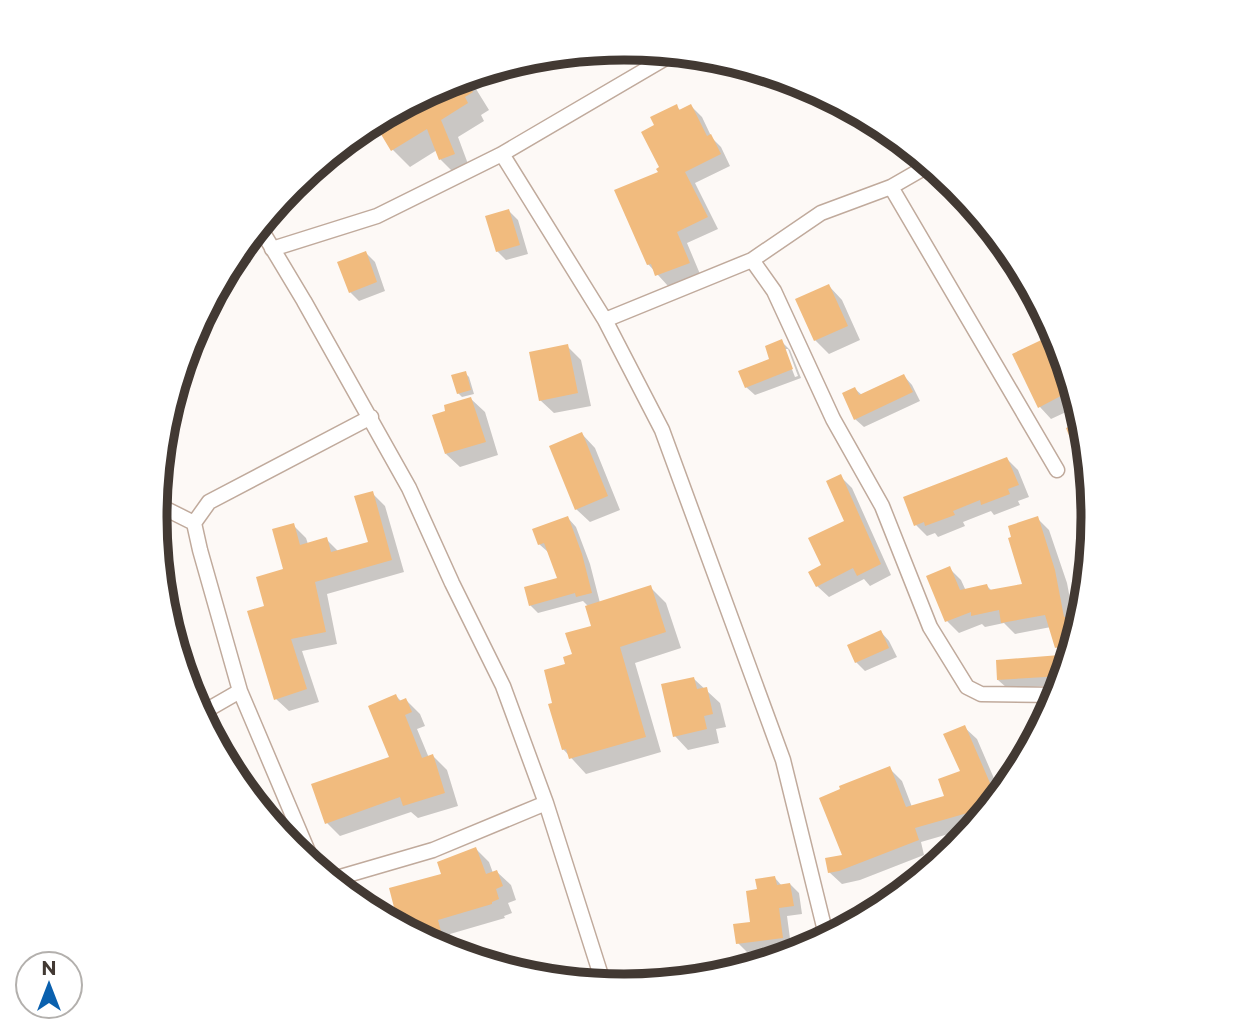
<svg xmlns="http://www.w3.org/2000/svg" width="1249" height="1034" font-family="Montserrat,sans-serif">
<rect width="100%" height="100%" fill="#fdf9f6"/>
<path fill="#0003" fill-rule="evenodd" d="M 468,76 L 489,110 L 481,115 L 484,121 L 458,137 L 471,172 L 458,177 L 440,159 L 437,150 L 410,167 L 393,150 L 374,121 L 445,83 Z
M 676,106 L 681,111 L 691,106 L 702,117 L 712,138 L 721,147 L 730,166 L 695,183 L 718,229 L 687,243 L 700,274 L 668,286 L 648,264 L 662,168 L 656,126 Z
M 509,211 L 518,220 L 528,254 L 506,260 L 497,251 Z
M 242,247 L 251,262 L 238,269 L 231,261 Z
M 366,253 L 375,262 L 385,291 L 359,301 L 350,292 Z
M 829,286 L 842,300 L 860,340 L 829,354 L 815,340 Z
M 1053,328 L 1059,338 L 1079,406 L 1051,419 L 1040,407 L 1014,355 L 1054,335 L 1051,329 Z
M 781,341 L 790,350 L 801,378 L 755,395 L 746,387 L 772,360 ZM 784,349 L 788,349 L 798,376 L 795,377 Z
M 567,346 L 581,360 L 591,406 L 554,413 L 540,400 Z
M 465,373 L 469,377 L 474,394 L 462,397 L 458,393 Z
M 904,376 L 912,385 L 920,401 L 864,427 L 855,419 L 855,389 L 862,395 Z
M 471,399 L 485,412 L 498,455 L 460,467 L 446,454 Z
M 1084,422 L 1088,458 L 1087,459 L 1076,447 Z
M 582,434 L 595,448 L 620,510 L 590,522 L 576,509 Z
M 1007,459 L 1018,470 L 1029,497 L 1018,501 L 1020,505 L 994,515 L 991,511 L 963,522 L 965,526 L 938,537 L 935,533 L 927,536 L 916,525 Z
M 840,476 L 852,488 L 891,575 L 870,586 L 864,579 L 829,597 L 817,586 L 823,565 L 846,522 Z
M 372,493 L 385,506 L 404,572 L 327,594 L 337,644 L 302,651 L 319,702 L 289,711 L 276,699 L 266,607 L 286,570 L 293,525 L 306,538 L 308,544 L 326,539 L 339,552 L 370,543 Z
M 1093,505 L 1094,517 L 1094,523 L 1090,506 Z
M 568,518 L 576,527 L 590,564 L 600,603 L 650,587 L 666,603 L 681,648 L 635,663 L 661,752 L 586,774 L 563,749 L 567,665 L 593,627 L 588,606 L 583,601 L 538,613 L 530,605 L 559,580 L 548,552 L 539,544 Z
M 1037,518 L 1049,530 L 1067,583 L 1075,625 L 1079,629 L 1070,658 L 1068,659 L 1056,647 L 1051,627 L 1015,634 L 1004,623 L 985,627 L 982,624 L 959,633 L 947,621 L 928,577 L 949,568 L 961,580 L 966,591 L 987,586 L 992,591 L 1025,585 Z
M 881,632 L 889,641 L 897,657 L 865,671 L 856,662 Z
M 1060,657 L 1068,665 L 1062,685 L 1007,688 L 998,680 Z
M 694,679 L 720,703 L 726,727 L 716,729 L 719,743 L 688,750 L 675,736 Z
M 396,696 L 402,702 L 406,700 L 420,714 L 425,726 L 417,729 L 429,758 L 433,756 L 447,770 L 458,806 L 418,818 L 411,812 L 340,836 L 327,823 L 391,758 Z
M 964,727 L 977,739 L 996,783 L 1005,791 L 976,826 L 921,842 L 924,855 L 860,880 L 842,884 L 829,872 L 844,856 L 889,768 L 902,781 L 912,807 L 946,797 L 962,772 Z
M 237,781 L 250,794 L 252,800 Z
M 476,849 L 489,862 L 493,873 L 497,872 L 511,885 L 516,900 L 508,903 L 512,913 L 504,916 L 505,918 L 450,934 L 455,954 L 444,951 L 394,924 L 392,918 L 398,916 Z
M 775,878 L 782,886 L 790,884 L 799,893 L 802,914 L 787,916 L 791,946 L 747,952 L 738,943 L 752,923 Z"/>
<path fill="#f1bb7e" d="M 464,77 L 473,92 L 465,97 L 468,103 L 441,120 L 455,154 L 439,160 L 427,129 L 391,151 L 373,121 L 445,83 Z
M 677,104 L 679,110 L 691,104 L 707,136 L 711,134 L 721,154 L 685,172 L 708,217 L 677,232 L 690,263 L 655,276 L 651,264 L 647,265 L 614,190 L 658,172 L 656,169 L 659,167 L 641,132 L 654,125 L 650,117 Z
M 509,209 L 520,245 L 496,252 L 485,216 Z
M 366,251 L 377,282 L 349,293 L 337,262 Z
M 829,284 L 848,326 L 814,341 L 795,299 Z
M 1056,333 L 1074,389 L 1038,408 L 1012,354 Z
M 782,339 L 793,369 L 745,388 L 738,371 L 769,359 L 765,346 Z
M 568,344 L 578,393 L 539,401 L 529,352 Z
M 466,371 L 471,390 L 457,394 L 451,375 Z
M 904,374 L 913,392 L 854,420 L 842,393 L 855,387 L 859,395 Z
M 471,397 L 486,442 L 445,454 L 432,415 L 445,411 L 444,405 Z
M 1084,420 L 1087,442 L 1074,448 L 1066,428 Z
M 582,432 L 608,496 L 575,510 L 549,446 Z
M 1007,457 L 1019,485 L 1008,489 L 1010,494 L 981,505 L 980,500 L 953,511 L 955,515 L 925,526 L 924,522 L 914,526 L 903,497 Z
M 841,474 L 881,564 L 857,576 L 853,568 L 816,587 L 808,572 L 821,565 L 808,538 L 844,521 L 826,481 Z
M 373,491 L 392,560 L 315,582 L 326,632 L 291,639 L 307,689 L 274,700 L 247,611 L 264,606 L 256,577 L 283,569 L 272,529 L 294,523 L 300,545 L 327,537 L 331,552 L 368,542 L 354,496 Z
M 568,516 L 582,554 L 592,593 L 576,597 L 575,593 L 529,606 L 524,587 L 557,578 L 544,543 L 538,545 L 532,529 Z
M 1038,516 L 1055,570 L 1064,617 L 1068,616 L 1075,642 L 1055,648 L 1045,615 L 1001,623 L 999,610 L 971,616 L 971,612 L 945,622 L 926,576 L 950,566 L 960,590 L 987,584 L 989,590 L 1022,584 L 1008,538 L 1011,537 L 1008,526 Z
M 651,585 L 666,632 L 620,647 L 646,737 L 569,759 L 566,749 L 562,750 L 548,704 L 552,703 L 544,670 L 565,664 L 563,657 L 572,654 L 565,633 L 591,626 L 585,606 Z
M 881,630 L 889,648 L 855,663 L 847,645 Z
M 1060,655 L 1062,676 L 997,680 L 996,660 Z
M 694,677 L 697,689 L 707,687 L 713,714 L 704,716 L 707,729 L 673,737 L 661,684 Z
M 396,694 L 399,701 L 406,698 L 412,712 L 405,715 L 422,758 L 433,754 L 445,793 L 403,806 L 400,797 L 325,824 L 311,784 L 389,757 L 368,706 Z
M 965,725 L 990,783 L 997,781 L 1001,795 L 992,806 L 915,828 L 919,840 L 839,871 L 828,873 L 825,858 L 842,855 L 819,798 L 840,789 L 839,786 L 890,766 L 906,807 L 944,796 L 938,779 L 960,771 L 943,734 Z
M 476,847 L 486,874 L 497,870 L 503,886 L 496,889 L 499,899 L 492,902 L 492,904 L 438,920 L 446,951 L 384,918 L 396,915 L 389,888 L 441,874 L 437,862 Z
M 775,876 L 777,885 L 790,883 L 794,906 L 779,908 L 783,938 L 736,944 L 733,924 L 750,922 L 746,891 L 757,889 L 755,879 Z"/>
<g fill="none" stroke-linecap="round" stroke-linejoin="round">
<g stroke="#c0aa9c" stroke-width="17">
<path id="street" d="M 502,154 L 605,320 L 662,430 L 783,760 L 827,939
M 891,187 L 1057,470
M 259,226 L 304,301 L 409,488 L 452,583 L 503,686 L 546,803 L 604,985
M 272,249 L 377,216 L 502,154 L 676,52
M 752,260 L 774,291 L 833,419 L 882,506 L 930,627 L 967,687 L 981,694 L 1059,695
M 605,320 L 752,260 L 821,213 L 891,187 L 931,164
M 156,504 L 194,523
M 200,714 L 240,691
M 315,868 L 240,691 L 200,550 L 194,523 L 209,502 L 371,417
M 330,880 L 433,850 L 546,803"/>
</g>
<use href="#street" stroke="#fff" stroke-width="14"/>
</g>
<path d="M0 0H1249V1034H0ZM167 517a457 457 0 1 1 914 0a457 457 0 1 1-914 0Z" fill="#fff" fill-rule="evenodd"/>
<path fill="none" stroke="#423933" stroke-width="9" d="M167 517a457 457 0 1 1 914 0a457 457 0 1 1-914 0Z"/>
<g transform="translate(49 985)"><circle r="33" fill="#ffffff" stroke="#b3b0ad" stroke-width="2"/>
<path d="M0-5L12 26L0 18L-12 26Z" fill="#0a60ae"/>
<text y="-10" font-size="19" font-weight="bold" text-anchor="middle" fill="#423933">N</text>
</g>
</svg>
